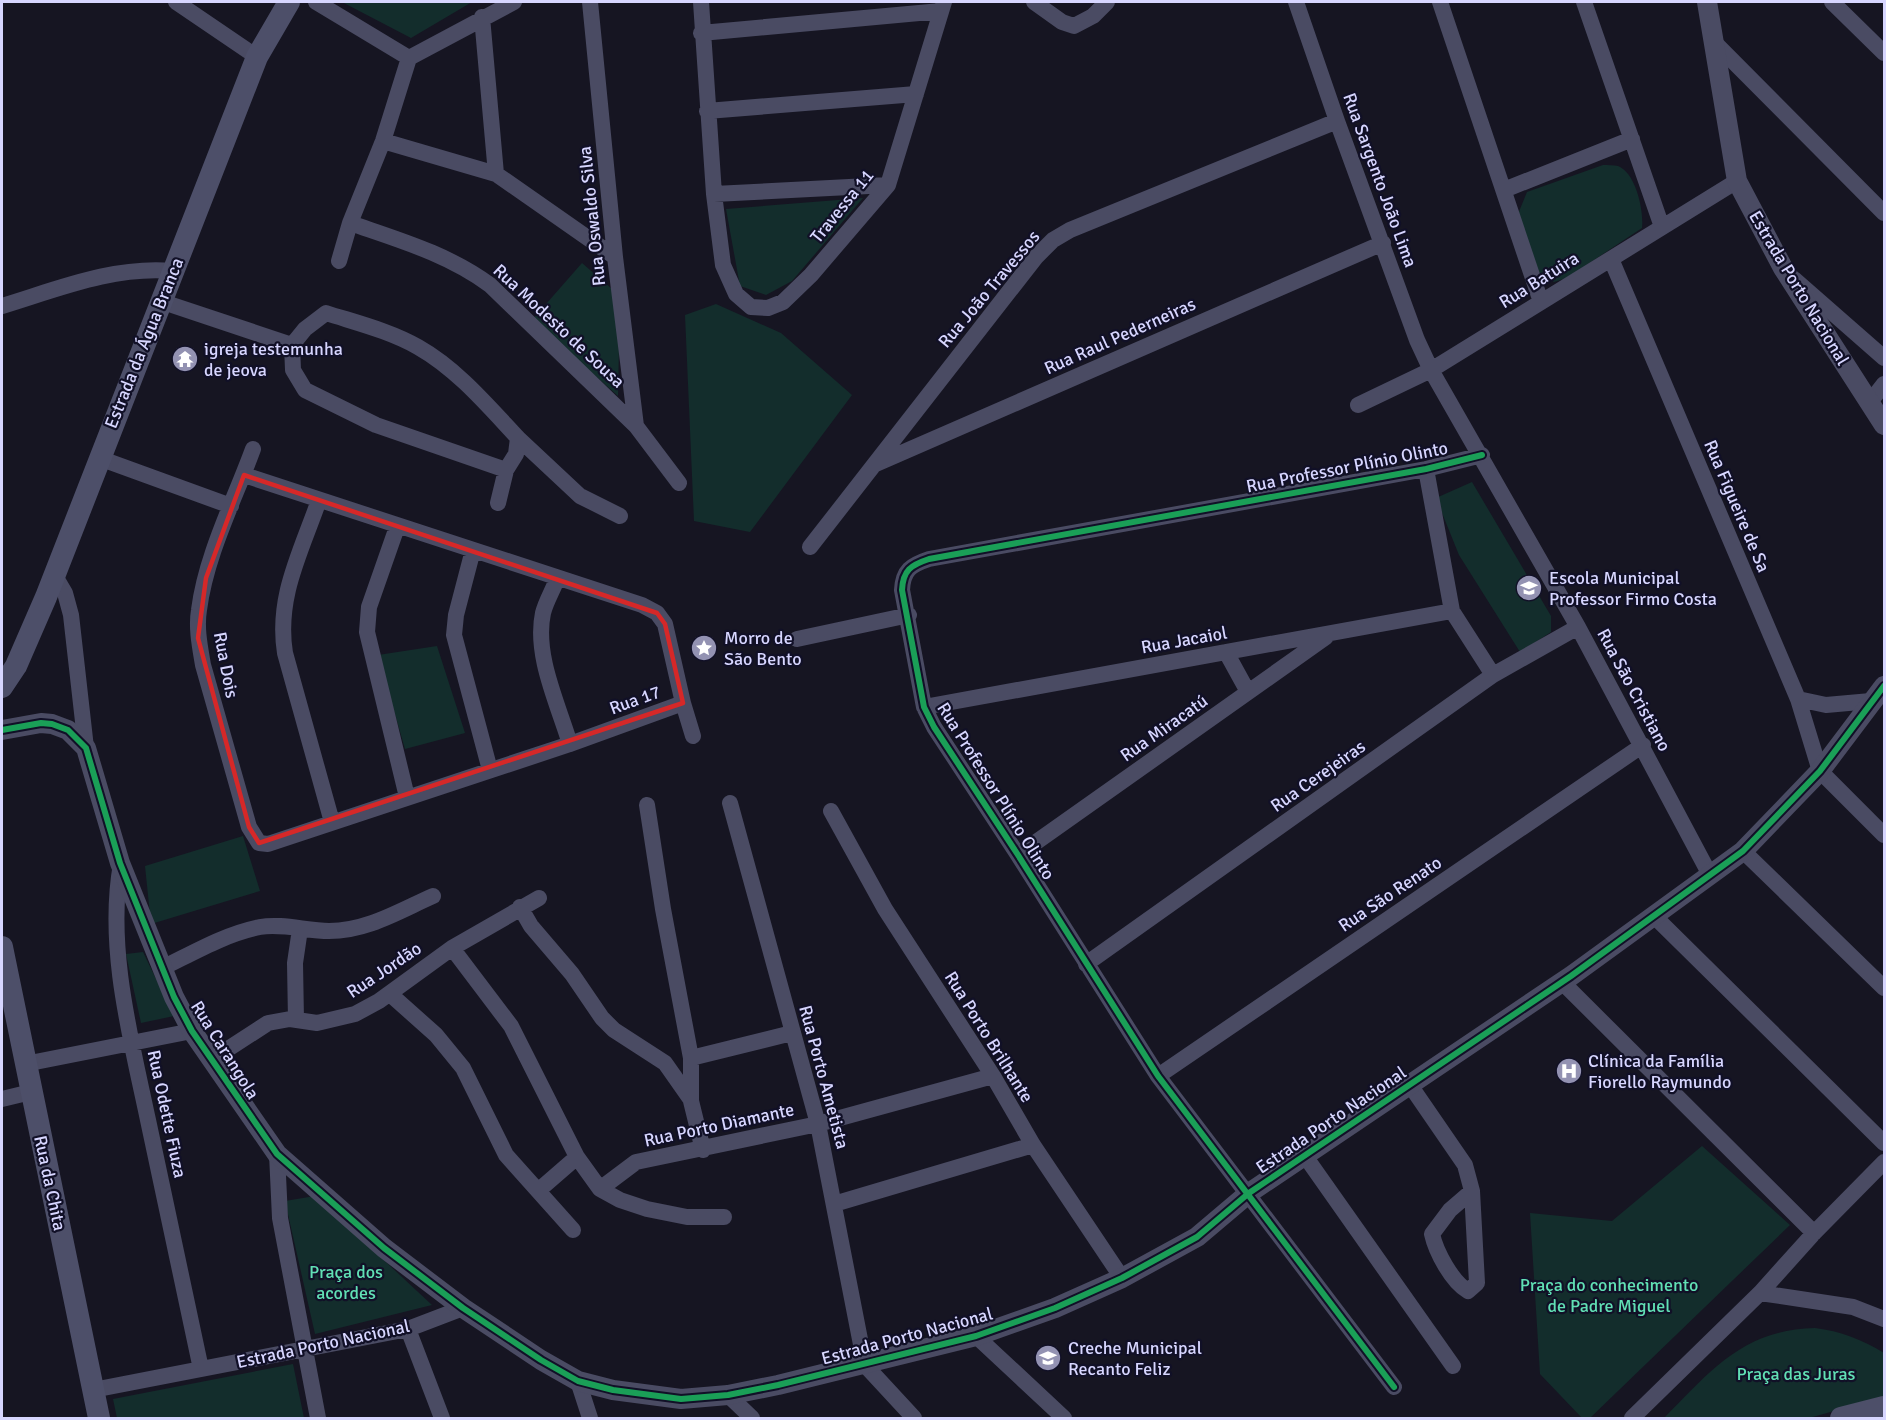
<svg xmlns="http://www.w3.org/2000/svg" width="1886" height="1420" font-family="Signika,sans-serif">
<rect width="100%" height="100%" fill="#161522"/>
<path fill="#132d2c" d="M 342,2 L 472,2 L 411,38 Z
M 1603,165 C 1607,165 1614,165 1618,166 C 1636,173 1644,211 1642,228 L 1567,278 L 1554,282 L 1535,270 L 1518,214 L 1527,192 Z
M 863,198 L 792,281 L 766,295 L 740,286 L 726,209 Z
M 582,263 L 620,296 L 618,396 L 532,320 Z
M 716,304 L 781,333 L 852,395 L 750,532 L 694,521 L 685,315 Z
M 1472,482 L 1551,616 L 1551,632 L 1520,652 L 1459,555 L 1436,498 Z
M 437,646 L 465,733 L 405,749 L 378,655 Z
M 243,836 L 260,891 L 151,924 L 145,866 Z
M 143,952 L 174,1016 L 141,1023 L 126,954 Z
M 1702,1146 L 1790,1225 L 1590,1418 L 1582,1418 L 1540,1374 L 1530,1213 L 1612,1221 Z
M 315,1196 L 432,1305 L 315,1334 L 285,1201 Z
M 1815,1328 C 1840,1331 1863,1340 1884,1353 L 1884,1397 L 1809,1418 L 1664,1418 C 1711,1371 1742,1330 1815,1328 Z
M 293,1364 L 304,1418 L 117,1418 L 113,1399 Z"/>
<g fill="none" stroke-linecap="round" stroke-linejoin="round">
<path stroke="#4a4b63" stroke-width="16" d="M 176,2 L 257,57
M 316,2 L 409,58
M 590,2 L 615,257 L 636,426
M 701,2 L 714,194 L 723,265 L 736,294 L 751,307 L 768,308 L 783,302 L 811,275 L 888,185 L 944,2
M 1034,2 L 1062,22 L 1074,26 L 1093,16 L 1107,2
M 1296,2 L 1337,121 L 1417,340 L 1431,370 L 1578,627 L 1709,873
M 1440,2 L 1541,302
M 1584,2 L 1662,227
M 1832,2 L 1884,53
M 482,17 L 496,174
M 701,33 L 941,11
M 1713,41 L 1884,213
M 707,111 L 916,94
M 383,141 L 496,174 L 615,257
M 1504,190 L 1632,139
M 714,194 L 888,185
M 350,223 C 399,240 448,254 490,285 L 636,426 L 679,483
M 1611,259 L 1798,699 L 1820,771 L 1884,835
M 339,261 L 350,223 L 383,141 L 409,58 L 514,2
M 1794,279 L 1884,358
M 160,301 L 292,345 L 305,329 L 326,313 C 357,323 390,331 418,347 C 457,369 488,406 518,438 L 516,454 L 506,470 L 498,503
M 2,306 C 58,289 113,266 172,271
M 292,345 L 293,370 L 305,390 L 376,425 L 506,470
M 1870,402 L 1884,384
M 1358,405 L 1431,370 L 1737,181
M 518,438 L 580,496 L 620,516
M 99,458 L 231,506
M 876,464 L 1383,243
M 1426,469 L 1452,611 L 1493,675
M 244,475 L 642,605 L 657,613 L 665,624 L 683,703 L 570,744 L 268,844 L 259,843 L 249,827 L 203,665 C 200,647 196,628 199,610 C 206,555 234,501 253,449
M 319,500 C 301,552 276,597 285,653 L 332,822
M 397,527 L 369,607 L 367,632 L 407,797
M 810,547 L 1036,257 L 1053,240 L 1070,230 L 1337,121
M 473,550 L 456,615 L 454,635 L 490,770
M 55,576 L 65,593 L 71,615 L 86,748
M 557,579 C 553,590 546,601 543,613 C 534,655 558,704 570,744
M 797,639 L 909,615
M 1226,652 L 1248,692
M 1798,699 L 1826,705 L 1871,701
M 683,703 L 693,736
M 924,707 L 1452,611
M 730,803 L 818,1124 L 865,1365 L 914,1418
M 647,805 L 663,909 L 691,1058 L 691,1101 L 703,1150
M 831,811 L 885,909 L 993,1076 L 1033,1145 L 1122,1278
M 1743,851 L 1884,988
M 1018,855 L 1326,637
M 121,864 C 106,947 131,1039 148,1120 C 166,1203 184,1286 201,1369
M 520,907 L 531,926 L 572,974 L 602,1018 L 614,1030 L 665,1063 L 691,1100
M 1654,916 L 1884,1143
M 452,948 L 511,1026 L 577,1157 L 600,1189 L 620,1200 L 647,1209 L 687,1217 L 724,1217
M 1086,964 L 1493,675 L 1578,627
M 162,968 C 193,953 225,934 260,927 C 282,923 307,931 329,931 C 367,931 399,911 433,896
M 1562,982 L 1814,1233
M 390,994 L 436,1035 L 463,1068 L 506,1155 L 573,1230
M 296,1020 L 295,963 L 300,929
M 691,1058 L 792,1033
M 211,1060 L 268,1023 L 290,1019 L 317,1023 L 355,1014 L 379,1001 L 452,948 L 539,898
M 25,1064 L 192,1031
M 1158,1076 L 1643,745
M 1410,1085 L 1465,1165 L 1472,1191
M 2,1099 L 31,1092
M 277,1154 L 280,1218 L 318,1418
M 1305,1156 L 1453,1366
M 600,1189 L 636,1162 L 818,1124 L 993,1076
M 539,1190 L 577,1157
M 1472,1191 L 1477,1283 L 1468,1291 C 1452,1282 1436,1252 1432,1234 L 1450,1210 Z
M 834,1204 L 1033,1145
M 1760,1293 L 1853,1307 L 1884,1319
M 408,1329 L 442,1418
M 976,1336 L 1064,1418
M 578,1381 L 590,1418
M 1394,1387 L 1158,1076 L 1018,855 L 934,727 L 924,707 L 902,590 C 903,570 911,565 929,559 L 1426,469 L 1482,455
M 93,1390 L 408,1329 L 463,1308
M 728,1395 L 752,1418
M 1632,1418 L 1760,1293 L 1814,1233 L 1884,1162"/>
<path stroke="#4a4b63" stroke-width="20" d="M 1707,2 L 1737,181 L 1783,268 L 1884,425
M 2,730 L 41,723 L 52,724 L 68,730 L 86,748 L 120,863 L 174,997 L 192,1031 L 277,1154 L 384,1248 L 463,1308 L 541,1360 L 578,1381 L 613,1390 L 681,1399 L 728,1395 L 778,1385 L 976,1336 L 1055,1308 L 1122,1278 L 1197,1237 L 1249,1193 L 1571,976 L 1743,851 L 1820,771 L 1884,686"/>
<path stroke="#4d4f69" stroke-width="22" d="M 2,687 L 16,666 L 46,597 L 257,57 L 289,2
M 2,947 L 99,1418
M 1841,1418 L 1884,1407"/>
<g stroke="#111027" stroke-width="10">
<path id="cycleway" d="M 2,730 L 41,723 L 52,724 L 68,730 L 86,748 L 120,863 L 174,997 L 192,1031 L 277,1154 L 384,1248 L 463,1308 L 541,1360 L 578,1381 L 613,1390 L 681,1399 L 728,1395 L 778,1385 L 976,1336 L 1055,1308 L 1122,1278 L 1197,1237 L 1249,1193 L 1571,976 L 1743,851 L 1820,771 L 1884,686
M 1394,1387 L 1158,1076 L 1018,855 L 934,727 L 924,707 L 902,590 C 903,570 911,565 929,559 L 1426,469 L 1482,455"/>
</g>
<use href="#cycleway" stroke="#1a9f57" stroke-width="6"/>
</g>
<path fill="none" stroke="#d62828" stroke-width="4.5" stroke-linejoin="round" d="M 244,475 L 657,613 L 665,624 L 683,703 L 259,843 L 249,827 L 198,638 L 206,578 Z"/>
<defs>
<g id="temple-disc" transform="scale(1.35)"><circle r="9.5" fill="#9392b2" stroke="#111027"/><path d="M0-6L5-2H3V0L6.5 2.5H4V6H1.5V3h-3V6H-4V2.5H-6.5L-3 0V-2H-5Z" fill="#fff"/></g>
<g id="school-disc" transform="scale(1.35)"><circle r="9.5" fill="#9392b2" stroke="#111027"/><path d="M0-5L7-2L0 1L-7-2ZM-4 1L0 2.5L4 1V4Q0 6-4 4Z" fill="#fff"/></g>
<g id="sight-disc" transform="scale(1.35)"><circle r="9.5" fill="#9392b2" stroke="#111027"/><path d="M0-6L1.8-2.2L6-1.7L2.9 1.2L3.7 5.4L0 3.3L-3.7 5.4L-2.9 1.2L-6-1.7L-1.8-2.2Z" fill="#fff"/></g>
<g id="hospital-disc" transform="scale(1.35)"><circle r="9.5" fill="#9392b2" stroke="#111027"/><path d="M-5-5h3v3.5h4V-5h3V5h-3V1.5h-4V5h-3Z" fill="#fff"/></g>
</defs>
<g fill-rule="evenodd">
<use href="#temple-disc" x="185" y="359"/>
<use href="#school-disc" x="1529" y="588"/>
<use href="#sight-disc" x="704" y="648"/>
<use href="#hospital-disc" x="1569" y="1071"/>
<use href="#school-disc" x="1048" y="1358"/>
</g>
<g text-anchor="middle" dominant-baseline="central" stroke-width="4.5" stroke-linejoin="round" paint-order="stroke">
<g font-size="18" fill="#d7d6ff" stroke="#111027">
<text transform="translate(1380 180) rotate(70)">Rua Sargento João Lima</text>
<text transform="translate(842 206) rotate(-51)">Travessa 11</text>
<text transform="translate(592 216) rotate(-96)">Rua Oswaldo Silva</text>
<text transform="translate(1539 280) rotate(-32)">Rua Batuira</text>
<text transform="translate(1799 288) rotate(59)">Estrada Porto Nacional</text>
<text transform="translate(989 289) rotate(-50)">Rua João Travessos</text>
<text transform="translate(559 326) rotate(43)">Rua Modesto de Sousa</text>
<text transform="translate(1120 336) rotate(-24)">Rua Raul Pederneiras</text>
<text transform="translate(144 343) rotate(-68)">Estrada da Água Branca</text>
<text transform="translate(1347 467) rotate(-11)">Rua Professor Plínio Olinto</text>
<text transform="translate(1737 506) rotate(67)">Rua Figueire de Sa</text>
<text transform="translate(1184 640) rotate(-10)">Rua Jacaiol</text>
<text transform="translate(226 665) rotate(79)">Rua Dois</text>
<text transform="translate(1634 690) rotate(62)">Rua São Cristiano</text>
<text transform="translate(635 700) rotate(-20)">Rua 17</text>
<text transform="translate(1164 728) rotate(-35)">Rua Miracatú</text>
<text transform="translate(1318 776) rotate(-35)">Rua Cerejeiras</text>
<text transform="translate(996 791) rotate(58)">Rua Professor Plínio Olinto</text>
<text transform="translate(1390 894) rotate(-34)">Rua São Renato</text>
<text transform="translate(384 970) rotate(-34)">Rua Jordão</text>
<text transform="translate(989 1037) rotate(58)">Rua Porto Brilhante</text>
<text transform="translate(225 1050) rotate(58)">Rua Carangola</text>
<text transform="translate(824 1077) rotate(75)">Rua Porto Ametista</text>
<text transform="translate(167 1114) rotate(78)">Rua Odette Fiuza</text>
<text transform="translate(1331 1120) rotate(-34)">Estrada Porto Nacional</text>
<text transform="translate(719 1125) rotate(-12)">Rua Porto Diamante</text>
<text transform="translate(50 1183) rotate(78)">Rua da Chita</text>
<text transform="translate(907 1336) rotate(-15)">Estrada Porto Nacional</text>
<text transform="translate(323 1344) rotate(-12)">Estrada Porto Nacional</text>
</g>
<g font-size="18" fill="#d7d6ff" stroke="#111027" text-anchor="start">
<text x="204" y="349">igreja testemunha<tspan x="204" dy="21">de jeova</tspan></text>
<text x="1549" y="578">Escola Municipal<tspan x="1549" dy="21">Professor Firmo Costa</tspan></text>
<text x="724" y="638">Morro de<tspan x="724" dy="21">São Bento</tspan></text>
<text x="1588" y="1061">Clínica da Família<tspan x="1588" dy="21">Fiorello Raymundo</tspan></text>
<text x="1068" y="1348">Creche Municipal<tspan x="1068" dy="21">Recanto Feliz</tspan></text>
</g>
<g font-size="18" fill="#61e0b5" stroke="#111027">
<text x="346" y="1272">Praça dos<tspan x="346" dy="21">acordes</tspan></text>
<text x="1609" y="1285">Praça do conhecimento<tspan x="1609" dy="21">de Padre Miguel</tspan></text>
<text x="1796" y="1374">Praça das Juras</text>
</g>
</g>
<rect width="1886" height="1420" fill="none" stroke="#d7d6ff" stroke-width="6"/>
</svg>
